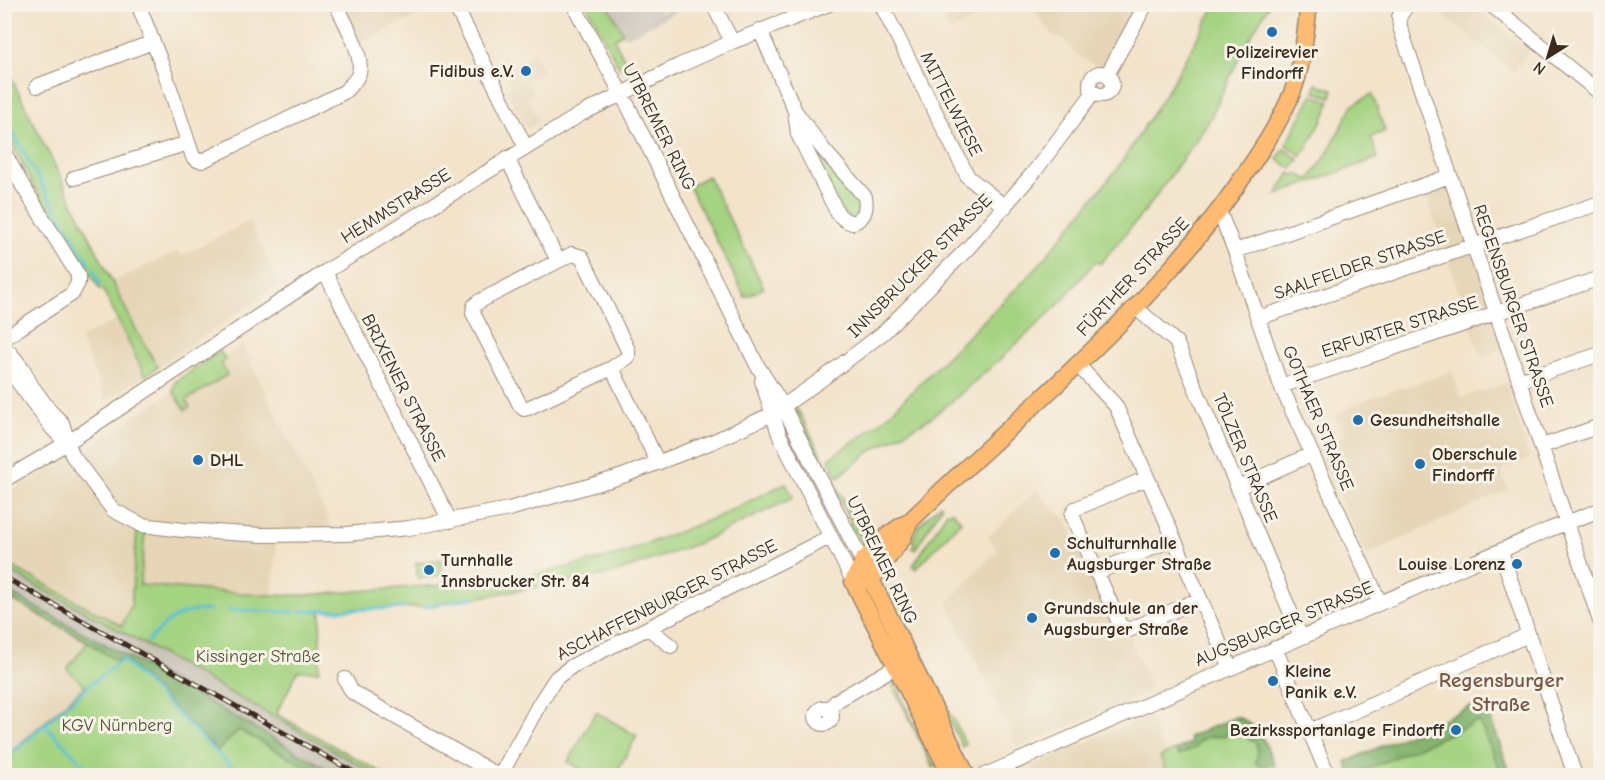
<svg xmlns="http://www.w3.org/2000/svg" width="1605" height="780" font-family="'Comic Neue',sans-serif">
<rect width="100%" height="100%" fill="#f7f3e8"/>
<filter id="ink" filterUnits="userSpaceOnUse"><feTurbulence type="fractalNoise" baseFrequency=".0167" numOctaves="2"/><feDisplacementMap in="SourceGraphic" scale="12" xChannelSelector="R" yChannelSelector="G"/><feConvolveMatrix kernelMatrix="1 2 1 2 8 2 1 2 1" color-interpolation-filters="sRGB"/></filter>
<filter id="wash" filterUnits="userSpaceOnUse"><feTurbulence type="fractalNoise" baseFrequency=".008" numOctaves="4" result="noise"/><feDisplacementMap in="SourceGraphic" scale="24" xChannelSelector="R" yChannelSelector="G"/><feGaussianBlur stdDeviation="1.35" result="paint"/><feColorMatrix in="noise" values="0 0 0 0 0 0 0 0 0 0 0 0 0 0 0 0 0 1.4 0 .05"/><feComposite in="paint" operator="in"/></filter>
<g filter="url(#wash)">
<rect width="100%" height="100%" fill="#f3e3ca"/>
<path fill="#e6d6b7" d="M 341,5 L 427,5 L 429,10 L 359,44 Z
M 938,5 L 938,4 L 1005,5 L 948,32 Z
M 1030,5 L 1139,5 L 1101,69 L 1073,52 L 1062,38 L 1054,37 Z
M 1429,5 L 1469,5 L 1530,50 L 1514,72 Z
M 535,54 L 544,72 L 527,80 L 534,94 L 528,98 L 539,122 L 529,129 L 526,128 L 507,90 L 512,87 L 507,75 L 510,73 L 508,68 Z
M 1450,177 L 1507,346 L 1481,357 L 1423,187 Z
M 250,221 L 279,285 L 158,367 L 135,328 L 112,282 L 178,251 L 181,256 Z
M 117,320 L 145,376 L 106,401 L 80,338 Z
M 242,345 L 333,529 L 310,542 L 276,543 L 273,595 L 140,585 L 145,532 L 137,531 L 131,605 L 122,627 L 5,562 L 4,494 L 56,464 L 82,452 Z
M 1452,372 L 1461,398 L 1506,383 L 1530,459 L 1501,469 L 1508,490 L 1366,555 L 1318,448 L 1344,436 L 1334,415 L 1367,399 Z
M 1037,490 L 1057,513 L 1066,519 L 1115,634 L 1129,637 L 1152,690 L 1018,748 L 947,603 L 998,549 L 988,537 Z
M 5,596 L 88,642 L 67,669 L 85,686 L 5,758 Z
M 1149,716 L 1166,754 L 1160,757 L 1168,775 L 1035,775 L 1030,766 Z"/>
<path fill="#c9c3b8" d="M 608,5 L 657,5 L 661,13 L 677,5 L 684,5 L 685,7 L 626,38 Z
M 4,569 L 119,630 L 377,775 L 339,775 L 123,654 L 91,638 L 5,590 Z"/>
<path fill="#a4d381" stroke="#707e50" stroke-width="1.5" d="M 1216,4 L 1269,5 L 1245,46 L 1208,123 L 1149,206 L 1100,264 L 1096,261 L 1056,307 L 1007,353 L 957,397 L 929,419 L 871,451 L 838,477 L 829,459 L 882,421 L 1035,270 L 1118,168 L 1172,83 Z
M 587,5 L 608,5 L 623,33 L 614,39 L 631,72 L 619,68 Z
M 5,65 L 135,328 L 158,367 L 145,376 L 103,290 L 100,289 L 37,192 L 5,131 Z
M 1316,84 L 1333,89 L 1331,97 L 1314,92 Z
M 1372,94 L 1385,131 L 1371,137 L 1378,158 L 1276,195 L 1290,173 L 1295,176 L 1297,173 L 1309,180 L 1324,159 L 1353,105 Z
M 1312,95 L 1330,101 L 1327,111 L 1302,156 L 1286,145 Z
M 800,122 L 863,200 L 854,220 L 843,214 Z
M 1284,149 L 1299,159 L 1292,169 L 1277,159 Z
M 708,176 L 764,288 L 745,297 L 689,186 Z
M 220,351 L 226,360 L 221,363 L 227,375 L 186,400 L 190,407 L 185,410 L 173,391 L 175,382 Z
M 796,409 L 799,412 L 833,478 L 828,479 L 825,474 L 795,418 Z
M 786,483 L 793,498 L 699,543 L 612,574 L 423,607 L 321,611 L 319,671 L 298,671 L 276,714 L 386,775 L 377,775 L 119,630 L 5,569 L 4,562 L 122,626 L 131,605 L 137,531 L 145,532 L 140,585 L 267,595 L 304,595 L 512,580 L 615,556 L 717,517 Z
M 835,483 L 864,539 L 862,541 L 849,526 L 851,522 L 832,485 Z
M 940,504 L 942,506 L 915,550 L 912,548 L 915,543 L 912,541 L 919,525 Z
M 952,511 L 961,521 L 916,569 L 913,566 L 947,512 Z
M 445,559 L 445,563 L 441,564 L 442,575 L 418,579 L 416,563 Z
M 88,642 L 116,661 L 122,658 L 218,751 L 239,729 L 321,775 L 5,775 L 4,758 L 85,686 L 67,669 Z
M 915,642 L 966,745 L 962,747 L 911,643 Z
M 889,677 L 896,680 L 903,692 L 900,694 L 933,763 L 937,763 L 938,766 L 933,768 Z
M 1484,701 L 1511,775 L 1351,775 L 1346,762 Z
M 596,712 L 637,736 L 615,775 L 591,775 L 568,762 Z
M 1236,717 C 1261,724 1267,747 1276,769 L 1260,775 L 1168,775 L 1160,757 L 1191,743 L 1189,737 Z"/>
<path fill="#83b56f" stroke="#5f7046" stroke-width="1.5" d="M 4,590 L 123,654 L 339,775 L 321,775 L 239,730 L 218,751 L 123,658 L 116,661 L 88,642 L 5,596 Z
M 1484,701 L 1511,775 L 1502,775 L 1479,721 L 1358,773 L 1359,775 L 1351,775 L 1346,762 Z
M 1236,717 C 1259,724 1265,743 1274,763 L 1261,766 L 1256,763 L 1258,751 L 1255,742 L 1247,738 L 1246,730 L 1234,728 L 1224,736 L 1208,737 L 1199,741 L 1195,748 L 1179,755 L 1176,750 L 1191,743 L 1189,737 Z"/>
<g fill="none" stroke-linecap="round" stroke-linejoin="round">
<path stroke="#5ac1d7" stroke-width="3" d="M 4,116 L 47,194 L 89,263
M 93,269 L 100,284
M 423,607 L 475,597
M 228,610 L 294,612
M 300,611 L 406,608
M 148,641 C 169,619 180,609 211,610
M 123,660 L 241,776
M 44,724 L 95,776
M 4,760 L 93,682 L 123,659"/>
</g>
</g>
<g filter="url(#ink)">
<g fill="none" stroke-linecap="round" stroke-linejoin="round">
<g stroke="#978674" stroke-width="16">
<path id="minor" d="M 138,4 L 164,70 L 193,157 L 197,160 L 202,161 L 344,92 C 350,86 357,80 359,73 C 364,54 344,21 336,4
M 453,4 L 456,7 L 526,148
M 573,4 L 628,106 L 757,365 L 783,406 L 862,561
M 713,4 L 732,42
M 881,4 L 968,177 L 1005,207
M 1408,4 L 1399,17 L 1400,27 L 1600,621
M 1490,4 L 1600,93
M 760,30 L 795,111 L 823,149 L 865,197 C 867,210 865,218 852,223 L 845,220 L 838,214 L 798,134 L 795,111
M1090 84a11 11 0 1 1 22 0a11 11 0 1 1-22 0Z
M 1107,75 L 1146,4
M 37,86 L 153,42
M 4,152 L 21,183 L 78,275 L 78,283 L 72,294 L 9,335 L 4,340
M 507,158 L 558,261
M 74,178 L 188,143
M 1219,211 L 1235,251 L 1281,386 L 1380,603
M 1235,251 L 1450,176
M 572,254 L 582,257 L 628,350 L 628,357 L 612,368 L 528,408 L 524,409 L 520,405 L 473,313 L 474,306 L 478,302 Z
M 325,272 L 450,521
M 1136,308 L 1176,342 L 1301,637
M 1258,318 L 1600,203
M 4,349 L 11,354 L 23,369 L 31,385 L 50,411 L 62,423 L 72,455 L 113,510 L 142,525 L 183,530 L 262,535 L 346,534 L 409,528 L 509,509 L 620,477 L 712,442 L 772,414 L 825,377 L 883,333 L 969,247 L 1034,172 L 1094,92
M 4,363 L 52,428 L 65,442
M 1077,364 L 1116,406 L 1230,667
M 612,368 L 658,463
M 762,381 L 779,434 L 853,581
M 1519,381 L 1600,354
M 1281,386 L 1600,278
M 1542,446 L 1600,426
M 1147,478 L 1075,509 L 1072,515 L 1120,625 L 1129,630 L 1200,599
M 4,480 L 67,443 L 325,272 L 581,114 L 678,66 L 732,42 L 829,4
M 1239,487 L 1312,454
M 1501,551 L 1575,776
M 1096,573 L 1174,538
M 648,628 L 671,646
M 1275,648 L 1325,768
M 345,679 L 352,692 L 499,776
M816 716a8 8 0 1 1 16 0a8 8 0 1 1-16 0Z
M 828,709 L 838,700 L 897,666
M 1310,731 L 1528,635
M 500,776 L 541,701 L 556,678 L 572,666 L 830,537
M 983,776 L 1548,530 L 1600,510"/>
</g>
<g stroke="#978674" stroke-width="19">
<path id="major" d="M 862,561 L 967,776
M 853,581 C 865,554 883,535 910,521 C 1021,413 1146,315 1236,187 C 1256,158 1278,127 1292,93 C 1303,65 1305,35 1309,4
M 853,581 L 951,776
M 863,581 L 871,580 L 902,539 L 910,521"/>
</g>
<use href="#minor" stroke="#fff" stroke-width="14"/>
<use href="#major" stroke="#ffbb71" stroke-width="16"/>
<g stroke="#3b2a1e" stroke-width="5">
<path id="rail" d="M 4,577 L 361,776"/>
</g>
<use href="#rail" stroke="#f7f3e8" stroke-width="3" stroke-dasharray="9" stroke-linecap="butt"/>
</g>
</g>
<g fill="#1f6fb2" stroke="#f7f3e8" stroke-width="2">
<circle cx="1272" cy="32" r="6"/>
<circle cx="526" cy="71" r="6"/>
<circle cx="1358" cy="420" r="6"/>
<circle cx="198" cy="460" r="6"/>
<circle cx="1420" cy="464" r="6"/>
<circle cx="1055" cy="553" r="6"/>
<circle cx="1517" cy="564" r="6"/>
<circle cx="429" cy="570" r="6"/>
<circle cx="1032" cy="618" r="6"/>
<circle cx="1273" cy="681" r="6"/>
<circle cx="1456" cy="730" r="6"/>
</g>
<g text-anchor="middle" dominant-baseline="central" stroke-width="6" stroke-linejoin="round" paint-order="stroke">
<g font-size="18" font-weight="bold" fill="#3b2a1e" stroke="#f7f3e8" text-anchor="start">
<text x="1272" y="52" text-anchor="middle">Polizeirevier<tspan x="1272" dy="21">Findorff</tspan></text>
<text x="514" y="71" text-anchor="end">Fidibus e.V.</text>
<text x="1370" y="420">Gesundheitshalle</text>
<text x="1432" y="454">Oberschule<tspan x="1432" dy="21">Findorff</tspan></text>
<text x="210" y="460">DHL</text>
<text x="1067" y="543">Schulturnhalle<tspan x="1067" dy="21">Augsburger Straße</tspan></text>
<text x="441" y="560">Turnhalle<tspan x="441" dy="21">Innsbrucker Str. 84</tspan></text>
<text x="1505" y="564" text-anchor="end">Louise Lorenz</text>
<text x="1044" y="608">Grundschule an der<tspan x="1044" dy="21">Augsburger Straße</tspan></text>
<text x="1285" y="671">Kleine<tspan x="1285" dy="21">Panik e.V.</tspan></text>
<text x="1444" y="730" text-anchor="end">Bezirkssportanlage Findorff</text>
</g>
<g font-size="18" fill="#3b2a1e" stroke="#f7f3e8">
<text transform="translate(951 104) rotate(63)">MITTELWIESE</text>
<text transform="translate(659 127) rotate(63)">UTBREMER RING</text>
<text transform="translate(396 206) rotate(-32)">HEMMSTRASSE</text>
<text transform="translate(1360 265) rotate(-19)">SAALFELDER STRASSE</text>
<text transform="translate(920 266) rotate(-45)">INNSBRUCKER STRASSE</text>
<text transform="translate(1133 277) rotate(-47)">FÜRTHER STRASSE</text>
<text transform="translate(1513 306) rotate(71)">REGENSBURGER STRASSE</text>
<text transform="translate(1400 327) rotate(-18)">ERFURTER STRASSE</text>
<text transform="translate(403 388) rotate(63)">BRIXENER STRASSE</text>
<text transform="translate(1318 418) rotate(67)">GOTHAER STRASSE</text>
<text transform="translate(1245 458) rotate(67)">TÖLZER STRASSE</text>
<text transform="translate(882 560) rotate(64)">UTBREMER RING</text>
<text transform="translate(667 600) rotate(-27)">ASCHAFFENBURGER STRASSE</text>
<text transform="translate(1284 624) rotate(-23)">AUGSBURGER STRASSE</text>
</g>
<g font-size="18" fill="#555437" stroke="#f7f3e8">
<text x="258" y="656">Kissinger Straße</text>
<text x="117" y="725">KGV Nürnberg</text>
</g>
<g font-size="21" font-weight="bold" fill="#7a5944" stroke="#f7f3e8">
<text x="1501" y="680">Regensburger<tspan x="1501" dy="24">Straße</tspan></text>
</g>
</g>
<rect width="1605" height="780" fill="none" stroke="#f7f3e8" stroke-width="24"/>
<g transform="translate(1548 57) rotate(217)" stroke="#f7f3e8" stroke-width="4.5" paint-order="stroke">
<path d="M0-4.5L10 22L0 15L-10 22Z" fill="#3b2a1e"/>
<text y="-9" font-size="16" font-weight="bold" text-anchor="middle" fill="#3b2a1e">N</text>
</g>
</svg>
